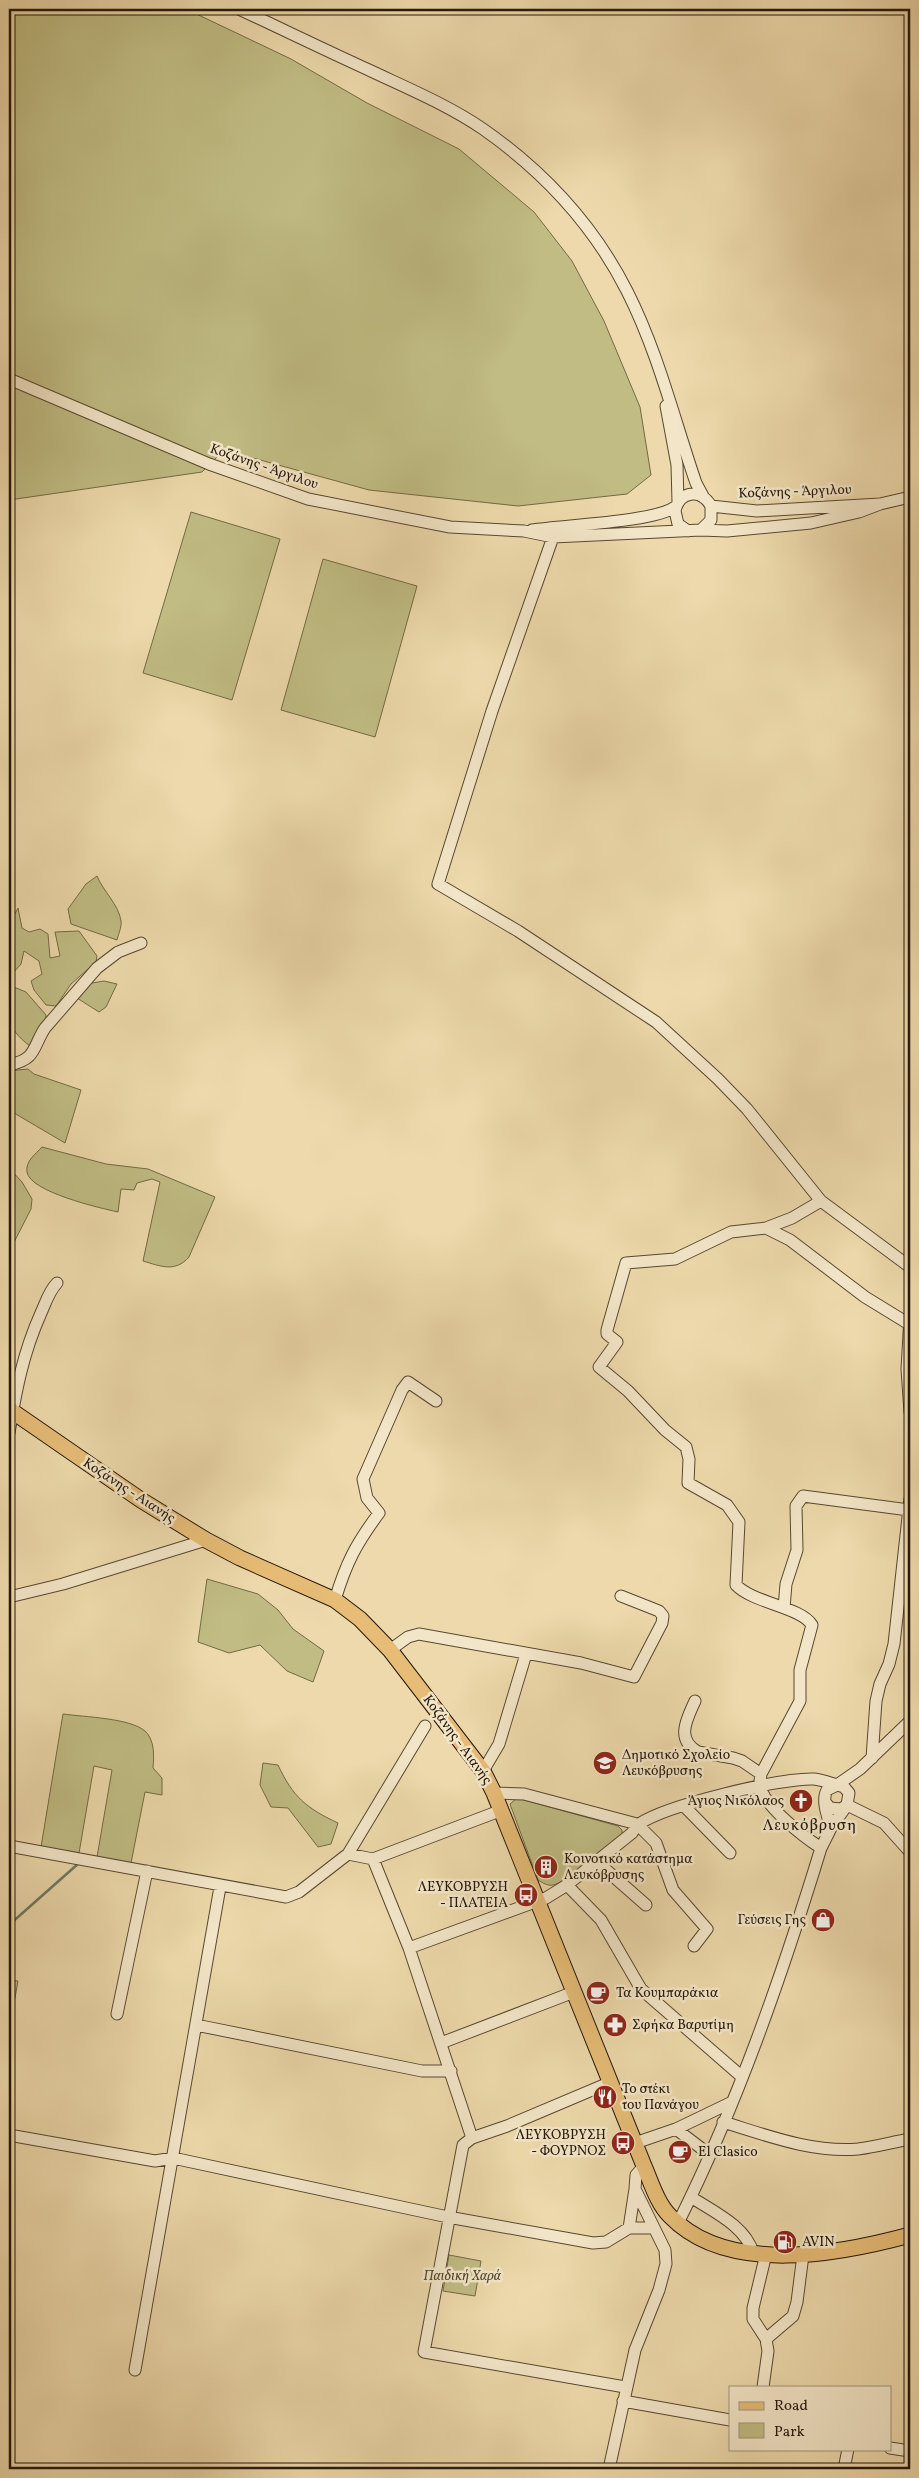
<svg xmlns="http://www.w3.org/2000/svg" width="919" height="2478" font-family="Vollkorn,serif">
<rect width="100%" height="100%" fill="#edd9ab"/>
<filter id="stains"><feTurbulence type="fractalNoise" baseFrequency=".004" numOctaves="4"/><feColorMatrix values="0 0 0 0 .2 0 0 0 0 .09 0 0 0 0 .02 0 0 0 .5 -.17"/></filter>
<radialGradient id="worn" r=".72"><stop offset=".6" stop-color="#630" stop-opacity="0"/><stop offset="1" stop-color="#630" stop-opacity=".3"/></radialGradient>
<path fill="#c0bc83" stroke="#726a46" d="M 9,9 L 186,9 L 291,59 L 367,103 L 459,149 L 534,212 L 572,261 L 604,321 L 640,407 L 651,475 L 627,494 L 518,506 L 369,490 L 224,450 L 202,472 L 9,500 Z
M 191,512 L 280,539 L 232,700 L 143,673 Z
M 323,559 L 417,586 L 375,737 L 281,710 Z
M 97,876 C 103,891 119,905 121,921 C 122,927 118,935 117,940 L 71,924 L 68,909 L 86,884 Z
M 18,908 L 22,928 L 29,932 L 40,929 L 48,934 L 50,958 L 60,956 L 55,932 L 79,931 L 97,956 L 96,962 L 71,984 L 56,1006 L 46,1005 L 34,990 L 31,981 L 42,974 L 39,961 L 24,951 L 21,964 L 14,972 L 9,965 L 9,925 Z
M 104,981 L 117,984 L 106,1007 L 99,1012 L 77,998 L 92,983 Z
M 9,985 L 26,992 L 46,1015 L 45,1023 L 30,1046 C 4,1027 9,1014 9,985 Z
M 28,1069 L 34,1074 L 81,1090 L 65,1143 L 9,1110 L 9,1071 Z
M 42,1147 L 106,1164 L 148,1169 L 215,1197 L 189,1257 C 175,1273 160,1266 143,1261 L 160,1182 L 152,1179 L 137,1183 L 134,1190 L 121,1189 L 118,1212 C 100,1208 30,1192 27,1172 C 25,1161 36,1154 42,1147 Z
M 9,1168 L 22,1182 L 32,1199 L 31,1209 L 9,1252 Z
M 207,1579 L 258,1594 L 278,1610 L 293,1629 L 324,1651 L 313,1682 L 287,1671 L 260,1645 L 229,1653 L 198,1642 Z
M 63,1714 C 84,1717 130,1718 145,1731 C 155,1740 154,1757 153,1768 L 162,1778 L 162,1795 L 145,1792 L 131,1863 L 97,1857 L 112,1770 L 94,1766 L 79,1853 L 41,1847 Z
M 263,1763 L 278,1765 C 293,1797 306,1808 338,1823 L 331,1844 L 318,1847 L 288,1808 L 271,1807 L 260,1785 Z
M 517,1798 L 618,1826 L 622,1830 L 622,1835 C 609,1845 565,1883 553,1885 C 547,1886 543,1883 538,1880 L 510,1804 Z
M 9,1980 L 18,1981 L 9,2032 Z
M 449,2255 L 481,2261 L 475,2296 L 443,2291 Z"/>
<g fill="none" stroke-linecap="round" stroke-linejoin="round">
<path stroke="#6b7966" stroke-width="2.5" d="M 9,1925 L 79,1863"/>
<g stroke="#574832" stroke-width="13">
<path id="minor" d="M 239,9 C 282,29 325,50 369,70 C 407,88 448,105 483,129 C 543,171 594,226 627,291 C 658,352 674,419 696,483 L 704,498
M 9,379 L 209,464 L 308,499 L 450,527 L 524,531 L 553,537 L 701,530 L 727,531 L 811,523 L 859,512 L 880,504
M 666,406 L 677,465 L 678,502
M 711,506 L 757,511 L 880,504 L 910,497
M 532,530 C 564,525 654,522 675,507
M 688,531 L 678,524 L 675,511 C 679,491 701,488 711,506 L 711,520 L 701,530
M 553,537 L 492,711 L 438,884 L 518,931 L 656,1022 L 718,1079 L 747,1109 L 821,1201 L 910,1267
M 9,1065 C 37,1059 32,1048 45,1028 L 97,968 L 118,952 L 141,943
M 766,1228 L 792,1218 L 821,1201
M 910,1316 L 907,1369 L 910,1412
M 9,1433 C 16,1390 23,1353 41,1313 C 46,1302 49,1291 57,1283
M 9,1597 L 63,1584 L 206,1540
M 335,1600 C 346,1563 356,1544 379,1513 L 367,1498 L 363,1479 L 402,1390 L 408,1382 L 436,1401
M 784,1608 L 786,1584 L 797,1550 L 796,1506 L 803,1496 L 909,1510
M 390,1650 L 408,1637 L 419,1634 L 581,1663 L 634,1677 L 662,1623 L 663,1616 L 659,1611 L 621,1596
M 695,1701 C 687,1719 675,1739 698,1752 L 733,1758 L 742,1761 L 761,1774
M 872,1758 L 876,1701 L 880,1684 L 889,1664 L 894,1644 L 910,1499
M 483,1771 L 499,1744 L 526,1654
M 494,1793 L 524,1794 L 637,1824 L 656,1843 L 673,1890 L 707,1929 L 694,1946
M 825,1802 L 830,1808 L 841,1809 L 847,1805 L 849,1793 L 844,1787 L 837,1785 L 827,1790 C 821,1801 828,1817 831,1828
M 684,1806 L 730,1853
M 9,1846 L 286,1897 L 299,1892 L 348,1854 L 373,1859 L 502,1810
M 821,1848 C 804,1837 764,1806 760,1786 C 759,1783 761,1777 761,1774 L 800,1701 L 800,1670 L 812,1625 C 801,1607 753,1603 736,1585 L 739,1522 L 727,1505 L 688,1483 L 689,1459 L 686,1447 L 665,1430 L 628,1391 L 599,1367 L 617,1342 L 607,1334 L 607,1330 L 626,1263 L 675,1259 L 731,1232 L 766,1228 L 790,1240 L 865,1297 L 909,1324
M 348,1854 L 425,1726
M 373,1859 L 409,1948 L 472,2138
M 596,1861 L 646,1905
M 567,1885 L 601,1920 L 641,1989 L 741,2076
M 409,1948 L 546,1898 L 567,1885 L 632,1833 C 634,1830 636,1826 639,1824 C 667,1805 780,1778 814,1779 C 822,1780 830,1783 837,1785 L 860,1769 L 910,1721
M 117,2014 L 147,1871
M 196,2025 L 422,2071 L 451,2071
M 441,2043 L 574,1992
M 611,2082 L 507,2126 L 472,2138 L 463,2145 L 424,2352 L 625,2387
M 723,2122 C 766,2135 812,2153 858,2149 C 875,2147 893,2142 910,2139
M 676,2129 L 710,2155
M 9,2135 L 155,2161 L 173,2158 L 448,2217 L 593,2243 L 606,2242 L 629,2228 L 635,2189
M 635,2143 L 676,2129 L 730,2103
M 691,2197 C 712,2211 746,2226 753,2253
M 678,2223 C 738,2103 782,1975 821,1848 L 831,1828 L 847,1805 L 884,1823 L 910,1852
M 629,2228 L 654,2228
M 766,2339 L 793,2316 L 797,2302 L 803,2255
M 135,2370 L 220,1887
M 763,2387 L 768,2351 L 766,2339 L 753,2319 L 753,2308 L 766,2254
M 623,2401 L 730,2420
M 890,2448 L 910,2451
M 609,2469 L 635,2350 L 659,2290 L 666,2264 L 665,2250 L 635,2189 L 636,2175 L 644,2166
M 844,2469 L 848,2449"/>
</g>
<g stroke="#25170a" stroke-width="17">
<path id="major" d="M 9,1409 L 141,1500 L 206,1540 L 240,1558 L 335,1600 L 360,1619 L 390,1650 L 483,1771 L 494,1793 L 644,2166 C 651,2182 657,2203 670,2216 C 728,2276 840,2254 910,2235"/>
</g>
<use href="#minor" stroke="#f3e6c8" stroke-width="11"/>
<use href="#major" stroke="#e6bc76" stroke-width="15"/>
</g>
<defs>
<g id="school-disc" transform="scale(1.25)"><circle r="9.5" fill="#8f2418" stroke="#f3e6c8"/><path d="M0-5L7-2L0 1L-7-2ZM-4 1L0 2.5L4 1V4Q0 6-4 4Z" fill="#fff"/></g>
<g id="church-disc" transform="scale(1.25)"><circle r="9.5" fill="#8f2418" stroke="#f3e6c8"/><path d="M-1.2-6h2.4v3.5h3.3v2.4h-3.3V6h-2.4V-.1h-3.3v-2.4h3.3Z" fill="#fff"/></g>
<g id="building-disc" transform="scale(1.25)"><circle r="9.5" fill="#8f2418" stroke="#f3e6c8"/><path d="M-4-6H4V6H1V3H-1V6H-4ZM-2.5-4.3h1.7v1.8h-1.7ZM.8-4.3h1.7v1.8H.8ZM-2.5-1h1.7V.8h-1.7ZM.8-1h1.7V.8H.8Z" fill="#fff"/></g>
<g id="bus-disc" transform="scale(1.25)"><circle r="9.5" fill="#8f2418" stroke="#f3e6c8"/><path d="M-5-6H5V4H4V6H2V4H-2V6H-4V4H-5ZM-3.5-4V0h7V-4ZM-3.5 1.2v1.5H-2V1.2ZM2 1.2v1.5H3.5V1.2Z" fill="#fff"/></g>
<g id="shop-disc" transform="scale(1.25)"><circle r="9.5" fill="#8f2418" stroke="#f3e6c8"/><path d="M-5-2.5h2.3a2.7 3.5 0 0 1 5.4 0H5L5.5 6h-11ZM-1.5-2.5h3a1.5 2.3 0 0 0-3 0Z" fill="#fff"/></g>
<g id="cafe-disc" transform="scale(1.25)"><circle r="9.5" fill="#8f2418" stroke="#f3e6c8"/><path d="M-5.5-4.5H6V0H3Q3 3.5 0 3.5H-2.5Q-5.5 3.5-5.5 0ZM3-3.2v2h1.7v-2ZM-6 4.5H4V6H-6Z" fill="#fff"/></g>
<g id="pharmacy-disc" transform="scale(1.25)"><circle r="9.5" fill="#8f2418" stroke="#f3e6c8"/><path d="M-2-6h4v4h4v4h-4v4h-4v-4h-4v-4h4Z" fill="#fff"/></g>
<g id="restaurant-disc" transform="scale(1.25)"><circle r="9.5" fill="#8f2418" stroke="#f3e6c8"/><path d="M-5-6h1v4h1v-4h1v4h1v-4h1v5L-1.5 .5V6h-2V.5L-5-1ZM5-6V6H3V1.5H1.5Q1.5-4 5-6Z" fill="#fff"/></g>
<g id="fuel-disc" transform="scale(1.25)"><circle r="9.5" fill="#8f2418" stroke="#f3e6c8"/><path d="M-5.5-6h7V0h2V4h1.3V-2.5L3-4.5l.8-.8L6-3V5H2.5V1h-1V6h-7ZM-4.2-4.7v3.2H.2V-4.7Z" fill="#fff"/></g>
</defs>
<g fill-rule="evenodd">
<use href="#school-disc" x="605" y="1763"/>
<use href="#church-disc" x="801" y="1801"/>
<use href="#building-disc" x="546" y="1867"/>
<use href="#bus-disc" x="526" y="1895"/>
<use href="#shop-disc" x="823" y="1920"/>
<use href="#cafe-disc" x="598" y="1993"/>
<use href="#pharmacy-disc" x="615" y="2025"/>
<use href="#restaurant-disc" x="605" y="2097"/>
<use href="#bus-disc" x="623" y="2143"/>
<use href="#cafe-disc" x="680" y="2152"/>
<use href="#fuel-disc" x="785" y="2242"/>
</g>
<g text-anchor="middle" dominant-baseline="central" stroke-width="5" stroke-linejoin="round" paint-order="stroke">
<g font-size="14" fill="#25170a" stroke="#f3e6c8">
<text transform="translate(264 467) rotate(19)">Κοζάνης - Άργιλου</text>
<text transform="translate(795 492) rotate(-2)">Κοζάνης - Άργιλου</text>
<text transform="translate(129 1491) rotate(33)">Κοζάνης - Αιανής</text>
<text transform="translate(457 1740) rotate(54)">Κοζάνης - Αιανής</text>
</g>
<g font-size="14" fill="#25170a" stroke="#f3e6c8" text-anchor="start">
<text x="622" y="1755">Δημοτικό Σχολείο<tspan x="622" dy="16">Λευκόβρυσης</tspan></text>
<text x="784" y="1801" text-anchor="end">Άγιος Νικόλαος</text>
<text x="564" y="1859">Κοινοτικό κατάστημα<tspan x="564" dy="16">Λευκόβρυσης</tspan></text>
<text x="508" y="1887" text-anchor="end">ΛΕΥΚΟΒΡΥΣΗ<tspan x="508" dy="16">- ΠΛΑΤΕΙΑ</tspan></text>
<text x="806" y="1920" text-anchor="end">Γεύσεις Γης</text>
<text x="616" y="1993">Τα Κουμπαράκια</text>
<text x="632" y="2025">Σφήκα Βαρυτίμη</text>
<text x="622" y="2089">Το στέκι<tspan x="622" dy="16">του Πανάγου</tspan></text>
<text x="606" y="2135" text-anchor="end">ΛΕΥΚΟΒΡΥΣΗ<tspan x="606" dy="16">- ΦΟΥΡΝΟΣ</tspan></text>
<text x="698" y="2152">El Clasico</text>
<text x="802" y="2242">AVIN</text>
</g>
<g font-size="14" font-style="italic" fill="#54492e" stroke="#f3e6c8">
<text x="462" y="2276">Παιδική Χαρά</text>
</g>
<g font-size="16" letter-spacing="1" fill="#25170a" stroke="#f3e6c8">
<text x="810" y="1826">Λευκόβρυση</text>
</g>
</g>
<rect width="919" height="2478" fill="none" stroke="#edd9ab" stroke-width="30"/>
<rect x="10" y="10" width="899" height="2458" fill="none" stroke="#25170a" stroke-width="2.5"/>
<rect x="15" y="15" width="889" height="2448" fill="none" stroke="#25170a"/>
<rect x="729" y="2386" width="162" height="65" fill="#f3e6c8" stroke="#a1937c"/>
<rect x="739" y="2402" width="25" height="8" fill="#e6bc76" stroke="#a1937c"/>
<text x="774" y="2410" font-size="15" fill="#25170a">Road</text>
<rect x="739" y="2423" width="25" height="15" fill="#c0bc83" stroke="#a1937c"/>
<text x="774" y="2436" font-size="15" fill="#25170a">Park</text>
<rect width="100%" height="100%" filter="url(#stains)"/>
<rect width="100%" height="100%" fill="url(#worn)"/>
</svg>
